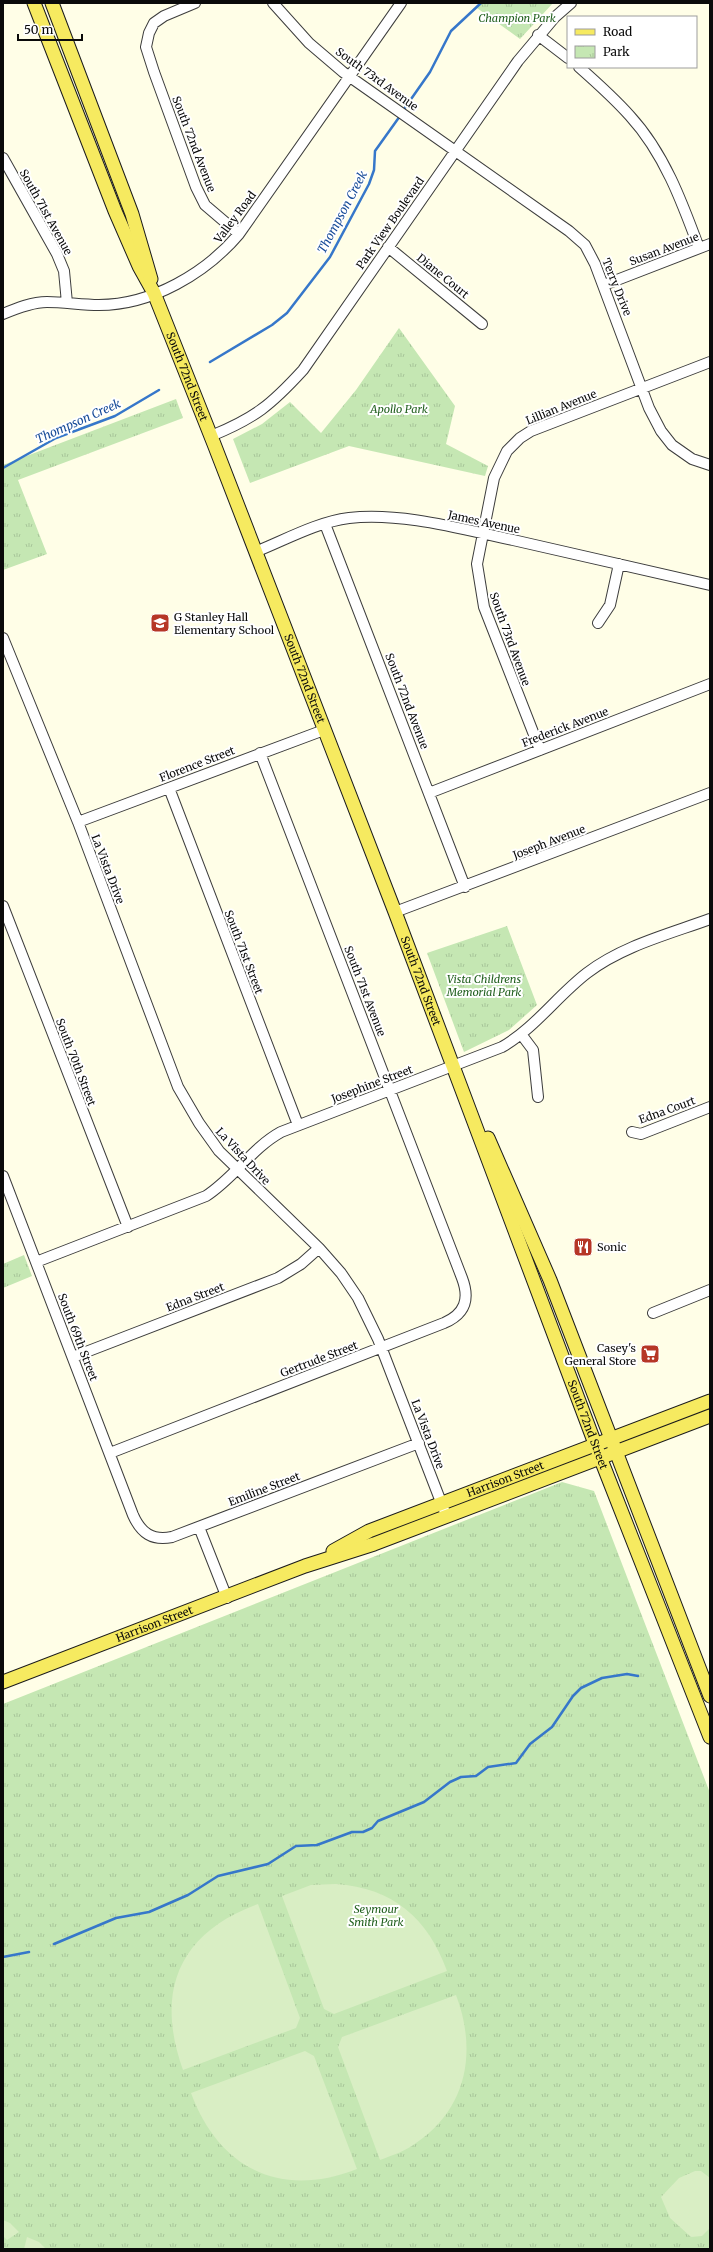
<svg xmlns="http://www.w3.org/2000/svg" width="713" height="2252" font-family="Merriweather,serif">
<defs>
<pattern id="park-tufts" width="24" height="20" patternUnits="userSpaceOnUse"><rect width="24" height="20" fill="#c5e7b3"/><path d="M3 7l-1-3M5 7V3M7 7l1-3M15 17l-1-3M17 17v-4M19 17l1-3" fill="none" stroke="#a8c599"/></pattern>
</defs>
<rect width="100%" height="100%" fill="#fffee7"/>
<path fill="url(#park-tufts)" d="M 480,3 L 553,3 L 520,39 L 477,8 Z
M 399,328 L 455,406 L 446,444 L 488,466 L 485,476 L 349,446 L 250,483 L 233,439 L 262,424 L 290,402 L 321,433 L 356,390 Z
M 176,399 L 183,418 L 18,480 L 47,554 L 3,570 L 3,465 Z
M 507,926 L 537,1005 L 509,1030 L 464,1052 L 427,953 Z
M 24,1255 L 32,1276 L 3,1288 L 3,1264 Z
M 562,1482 L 594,1491 L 710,1793 L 710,2249 L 3,2249 L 3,1704 Z"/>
<path fill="#d9eec4" d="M 336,1884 C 393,1888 428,1918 447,1971 L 334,2014 L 324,2009 L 282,1896 L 311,1885 Z
M 258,1904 L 300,2018 L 296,2028 L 183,2070 C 155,1992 178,1933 258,1904 Z
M 456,1995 C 477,2050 468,2108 416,2143 C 406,2151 393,2155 380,2160 L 338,2047 L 342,2037 Z
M 305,2051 L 314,2056 L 357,2169 C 281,2199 219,2169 191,2093 Z
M 695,2171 L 701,2171 L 710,2178 L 710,2228 L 702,2236 L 691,2237 L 670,2218 L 661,2197 L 679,2178 Z
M 3,2220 L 10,2223 L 19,2232 L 7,2240 L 3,2236 Z
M 27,2237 L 39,2242 L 46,2249 L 24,2249 Z"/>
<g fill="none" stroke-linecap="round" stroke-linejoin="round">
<path stroke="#3677ca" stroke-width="2.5" d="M 402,112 L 430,72 L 451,31 L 481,3
M 210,362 L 272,325 L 287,313 L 330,257 L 369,184 L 374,170 L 375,151 L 400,116
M 3,468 L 56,438 L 115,416 L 159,390
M 54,1944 L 116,1918 L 149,1912 L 188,1895 L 218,1876 L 268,1864 L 296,1846 L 317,1845 L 352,1832 L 363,1832 L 372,1828 L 378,1821 L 424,1802 L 450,1782 L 461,1777 L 476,1776 L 488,1767 L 516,1763 L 530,1744 L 552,1727 L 573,1696 L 581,1688 L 602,1678 L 627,1674 L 638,1676
M 3,1957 L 29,1952"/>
<g stroke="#3d3d3d" stroke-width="12">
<path id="minor" d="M 195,3 L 164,16 L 154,23 L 149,33 L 146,47 L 154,72 L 196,187 L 205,205 L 239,234
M 273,3 L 309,43 L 343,72 L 569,231 L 585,245 L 595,264 L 649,408 L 661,431 L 672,445 L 692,459 L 710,465
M 538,35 L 568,58
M 579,67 C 596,82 614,98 630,116 C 664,153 682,202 699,248
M 3,158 L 57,254 L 64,271 L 67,303
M 388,247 L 482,324
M 604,285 L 710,244
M 3,314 C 17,308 32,302 47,302 C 64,302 82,305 99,305 C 152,305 206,273 239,234 L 401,3
M 211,436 C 255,418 271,405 303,370 L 518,61 L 555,17 L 571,3
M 325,524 L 465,887
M 255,552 C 285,540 317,522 349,518 C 401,512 461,529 513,540 C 578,555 644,570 710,585
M 598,623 L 610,605 L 619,564
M 3,638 L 78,822 L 178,1087 L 199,1123 L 219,1151 L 319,1248 L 341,1273 L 358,1298 L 378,1339 L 446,1515
M 540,750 L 484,607 L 477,564 L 494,478 L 507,451 L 520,438 L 531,431 L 710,362
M 169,788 L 298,1125
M 429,793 L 710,684
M 78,822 L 324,730
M 3,906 L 128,1227
M 395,912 L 710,793
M 521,1034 L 533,1050 L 538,1097
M 632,1132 L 641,1134 L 710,1107
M 3,1176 L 133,1515 C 141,1533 152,1541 172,1537 L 419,1443
M 36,1262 L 206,1196 C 234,1178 252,1148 281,1132 L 502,1047 C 535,1028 557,996 587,973 C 622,946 669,934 710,919
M 653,1313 L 710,1290
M 73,1357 L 278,1278 L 301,1264 L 319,1248
M 110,1453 L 444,1323 C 465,1314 470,1299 462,1278 L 260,753
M 199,1527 L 227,1598"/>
</g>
<g stroke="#1b1b1b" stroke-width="15">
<g id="major">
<path id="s1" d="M 34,3 L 115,211 L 139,266 L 154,293 L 214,444 L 395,912 L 600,1457 L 710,1737"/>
<path d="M 52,3 L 132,214 L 151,279"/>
<path d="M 488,1138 L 550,1280 L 710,1696"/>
<path id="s2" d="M 333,1551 L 369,1531 L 710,1401"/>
<path id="s3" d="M 3,1682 L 305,1566 L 374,1544 L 710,1416"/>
</g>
</g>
<use href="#minor" stroke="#fff" stroke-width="10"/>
<use href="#major" stroke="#f6ea60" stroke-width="13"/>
</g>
<defs>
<g id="school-square" transform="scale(1)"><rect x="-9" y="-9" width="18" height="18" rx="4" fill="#b63626" stroke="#fff"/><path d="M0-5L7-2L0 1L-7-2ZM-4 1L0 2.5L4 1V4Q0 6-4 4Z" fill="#fff"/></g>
<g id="restaurant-square" transform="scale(1)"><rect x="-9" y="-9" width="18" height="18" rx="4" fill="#b63626" stroke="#fff"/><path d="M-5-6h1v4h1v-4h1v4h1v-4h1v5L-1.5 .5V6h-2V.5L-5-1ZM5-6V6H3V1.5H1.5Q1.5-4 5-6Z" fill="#fff"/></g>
<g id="supermarket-square" transform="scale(1)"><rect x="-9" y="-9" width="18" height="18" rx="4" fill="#b63626" stroke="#fff"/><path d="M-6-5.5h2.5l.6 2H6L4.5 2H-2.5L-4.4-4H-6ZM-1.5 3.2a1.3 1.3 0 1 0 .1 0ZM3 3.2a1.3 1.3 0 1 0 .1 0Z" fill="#fff"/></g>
</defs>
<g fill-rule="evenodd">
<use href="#school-square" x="160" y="623"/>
<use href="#restaurant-square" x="583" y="1247"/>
<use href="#supermarket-square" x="650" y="1354"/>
</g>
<g text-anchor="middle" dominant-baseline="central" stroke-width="4" stroke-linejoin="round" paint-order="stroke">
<g font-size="11" font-style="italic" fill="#205f1d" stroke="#fff">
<text x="517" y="18">Champion Park</text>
<text x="399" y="409">Apollo Park</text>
<text x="484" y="979">Vista Childrens<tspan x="484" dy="13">Memorial Park</tspan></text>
<text x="376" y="1909">Seymour<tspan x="376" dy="13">Smith Park</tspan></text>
</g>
<g font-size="11" fill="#0a0a0a" stroke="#fff">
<text transform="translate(377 79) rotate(36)">South 73rd Avenue</text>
<text transform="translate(194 144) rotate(69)">South 72nd Avenue</text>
<text transform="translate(46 212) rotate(61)">South 71st Avenue</text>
<text transform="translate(235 217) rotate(-53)">Valley Road</text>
<text transform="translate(390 223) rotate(-55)">Park View Boulevard</text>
<text transform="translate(664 249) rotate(-21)">Susan Avenue</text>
<text transform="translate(443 276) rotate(39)">Diane Court</text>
<text transform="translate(617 287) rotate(68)">Terry Drive</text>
<text stroke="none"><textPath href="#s1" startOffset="404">South 72nd Street</textPath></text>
<text transform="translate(561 407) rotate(-22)">Lillian Avenue</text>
<text transform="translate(484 522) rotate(12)">James Avenue</text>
<text transform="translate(510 639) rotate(70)">South 73rd Avenue</text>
<text stroke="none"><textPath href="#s1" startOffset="728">South 72nd Street</textPath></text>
<text transform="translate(407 701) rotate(69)">South 72nd Avenue</text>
<text transform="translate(565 727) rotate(-21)">Frederick Avenue</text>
<text transform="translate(197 764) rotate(-21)">Florence Street</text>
<text transform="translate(549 842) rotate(-21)">Joseph Avenue</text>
<text transform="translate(108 869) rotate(69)">La Vista Drive</text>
<text transform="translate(244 952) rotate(69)">South 71st Street</text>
<text stroke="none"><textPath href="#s1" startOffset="1052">South 72nd Street</textPath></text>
<text transform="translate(365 991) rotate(69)">South 71st Avenue</text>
<text transform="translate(76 1062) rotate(69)">South 70th Street</text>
<text transform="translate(372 1084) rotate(-21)">Josephine Street</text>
<text transform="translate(667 1110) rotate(-20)">Edna Court</text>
<text transform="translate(243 1156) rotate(47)">La Vista Drive</text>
<text transform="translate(195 1297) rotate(-21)">Edna Street</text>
<text transform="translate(78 1337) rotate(69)">South 69th Street</text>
<text transform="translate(319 1359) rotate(-21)">Gertrude Street</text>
<text stroke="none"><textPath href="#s1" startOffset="1526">South 72nd Street</textPath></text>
<text transform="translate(428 1434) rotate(69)">La Vista Drive</text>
<text stroke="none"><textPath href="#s2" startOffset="187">Harrison Street</textPath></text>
<text transform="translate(264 1489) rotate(-21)">Emiline Street</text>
<text stroke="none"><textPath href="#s3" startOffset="162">Harrison Street</textPath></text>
</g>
<g font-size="11" fill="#0a0a0a" stroke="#fff" text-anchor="start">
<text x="174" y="617">G Stanley Hall<tspan x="174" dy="13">Elementary School</tspan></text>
<text x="597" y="1247">Sonic</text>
<text x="636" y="1348" text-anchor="end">Casey's<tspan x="636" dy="13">General Store</tspan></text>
</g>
<g font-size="12" font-style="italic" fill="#174b98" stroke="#fff">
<text transform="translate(342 212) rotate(-62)">Thompson Creek</text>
<text transform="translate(78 421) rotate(-24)">Thompson Creek</text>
</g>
</g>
<rect width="713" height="2252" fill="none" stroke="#0a0a0a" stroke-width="8"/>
<rect x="567" y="16" width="130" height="52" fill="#ffffff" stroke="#9d9d9d"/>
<rect x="575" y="29" width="20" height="6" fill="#f6ea60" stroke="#9d9d9d"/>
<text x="603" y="36" font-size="12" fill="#0a0a0a">Road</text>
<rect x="575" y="46" width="20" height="12" fill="url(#park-tufts)" stroke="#9d9d9d"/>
<text x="603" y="56" font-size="12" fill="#0a0a0a">Park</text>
<path d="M18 34v6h64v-6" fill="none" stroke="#0a0a0a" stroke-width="2"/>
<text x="24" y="34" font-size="12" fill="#0a0a0a" stroke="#ffffff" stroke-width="3" paint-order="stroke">50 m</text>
</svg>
